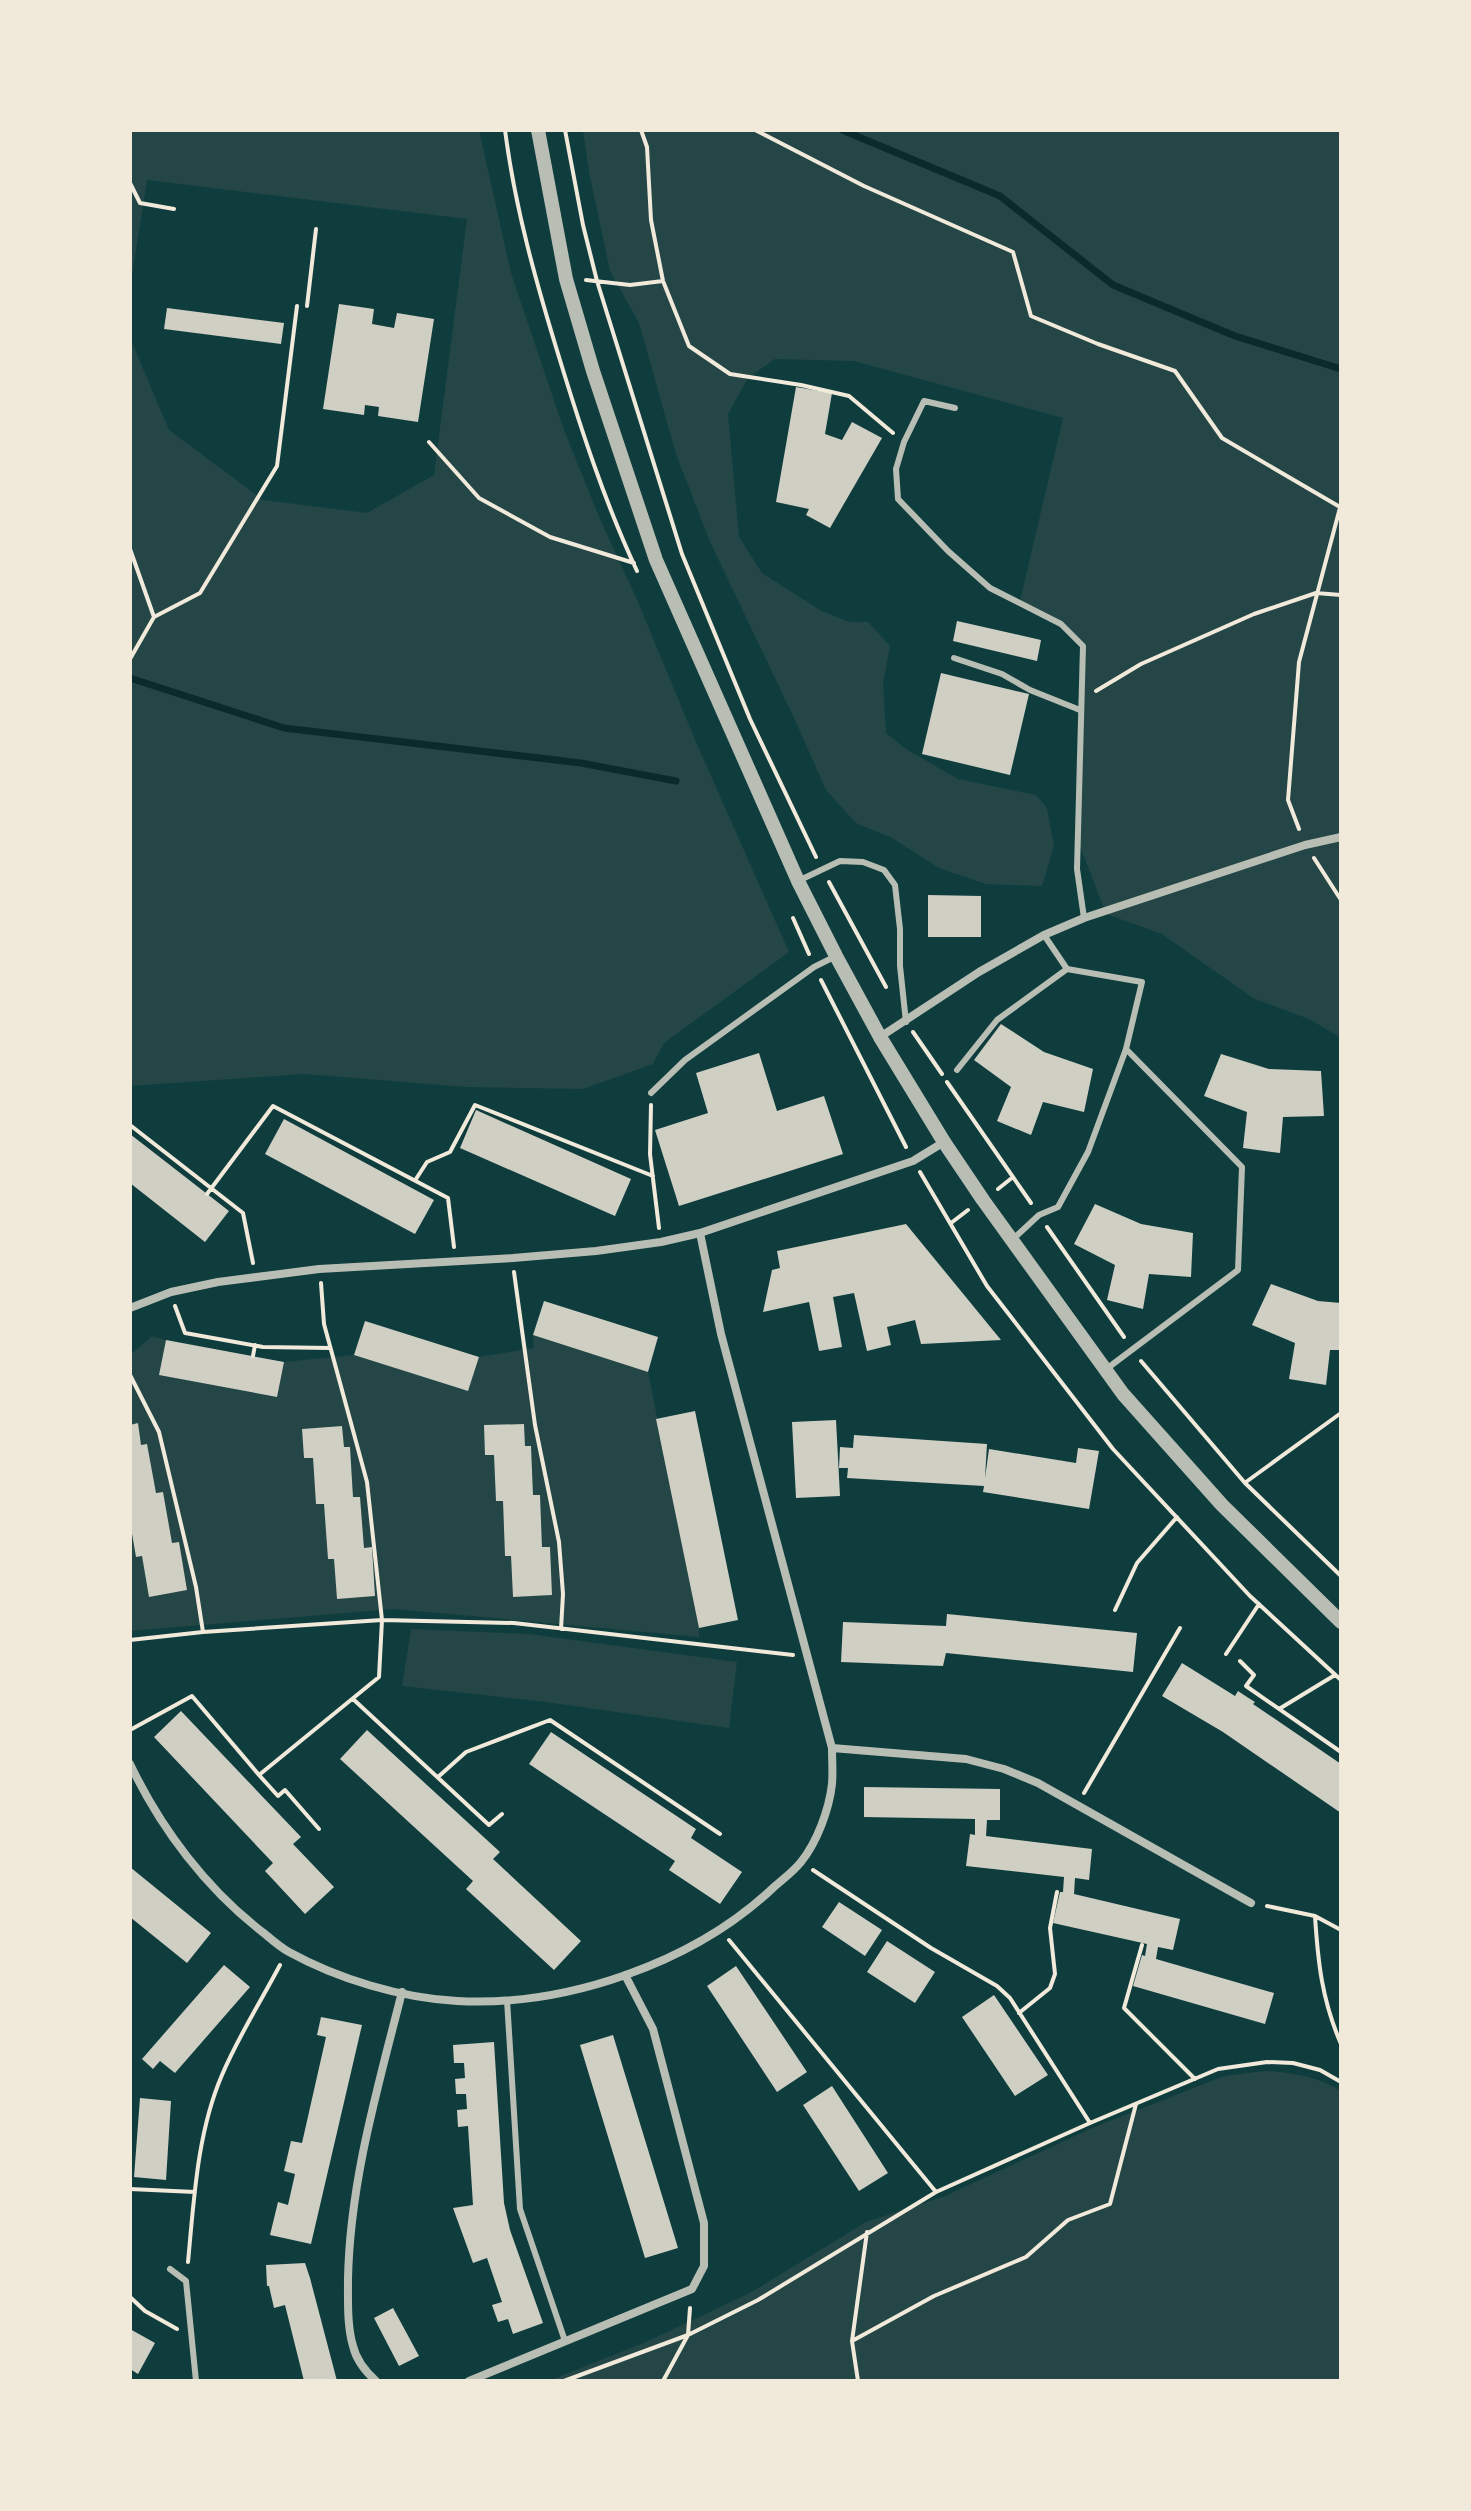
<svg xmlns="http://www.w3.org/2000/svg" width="1471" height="2511" font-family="'Work Sans',sans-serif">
<rect width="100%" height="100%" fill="#0f3d3e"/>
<path fill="#244646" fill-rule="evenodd" d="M 130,130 L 479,130 L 511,273 L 564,430 L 600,519 L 638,602 L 696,742 L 789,952 L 664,1043 L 653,1064 L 583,1089 L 468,1087 L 303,1074 L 130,1086 L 130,338 L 169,430 L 263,500 L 367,513 L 434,475 L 467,219 L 147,180 L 130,288 Z
M 583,130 L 1341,130 L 1341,1041 L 1340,1037 L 1309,1019 L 1253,998 L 1162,934 L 1106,914 L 1078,841 L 1084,646 L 1062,624 L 1019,605 L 1063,418 L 854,361 L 775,359 L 748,378 L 728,414 L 739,537 L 762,573 L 820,610 L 849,622 L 868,622 L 890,646 L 883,683 L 886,733 L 906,749 L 958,779 L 1036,795 L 1047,808 L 1054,846 L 1042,886 L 986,884 L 939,868 L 892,838 L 856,823 L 826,790 L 795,720 L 711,544 L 676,454 L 639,323 L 610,271 L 589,172 Z
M 533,1335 L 648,1372 L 699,1628 L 699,1637 L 395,1609 L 130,1631 L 130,1522 L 136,1557 L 142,1556 L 149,1596 L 179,1542 L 172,1543 L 141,1445 L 137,1424 L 130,1425 L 130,1355 L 152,1336 L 166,1340 L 160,1375 L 276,1397 L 284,1362 L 354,1355 L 468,1391 L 479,1357 L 534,1348 ZM 524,1424 L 525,1446 L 531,1446 L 533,1495 L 540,1496 L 542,1547 L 550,1547 L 551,1595 L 513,1596 L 511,1556 L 505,1556 L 503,1501 L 496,1501 L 494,1455 L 484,1425 ZM 342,1426 L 344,1447 L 350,1448 L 353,1497 L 360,1497 L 364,1548 L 372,1548 L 375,1596 L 337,1598 L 334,1559 L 328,1559 L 324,1504 L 316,1504 L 313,1458 L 304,1458 L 302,1429 Z
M 411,1629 L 529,1634 L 737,1662 L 729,1728 L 546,1702 L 402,1686 Z
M 1265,2071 C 1293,2073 1317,2076 1341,2091 L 1341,2381 L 548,2381 L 646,2342 L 750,2293 L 866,2222 L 945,2196 L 1092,2128 L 1224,2076 Z"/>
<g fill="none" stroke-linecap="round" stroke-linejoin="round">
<path stroke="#0a2a2b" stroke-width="7" d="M 842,130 L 1000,196 L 1113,285 L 1235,336 L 1341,369
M 130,678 L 284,728 L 581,763 L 676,781"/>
</g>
<path fill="#cfcfc3" d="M 339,304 L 374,309 L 372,324 L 394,328 L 397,313 L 434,319 L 418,422 L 378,416 L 379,407 L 365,405 L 364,415 L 323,409 Z
M 167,308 L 284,323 L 281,344 L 164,329 Z
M 796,387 L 832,393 L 825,434 L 842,440 L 852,422 L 882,438 L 830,528 L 806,515 L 809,509 L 776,502 Z
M 957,621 L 1041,640 L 1037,661 L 953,641 Z
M 941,673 L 1029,694 L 1010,775 L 922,754 Z
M 928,895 L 981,896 L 981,937 L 928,937 Z
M 1001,1024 L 1044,1052 L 1093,1069 L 1084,1112 L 1043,1102 L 1031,1135 L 997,1121 L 1011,1087 L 974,1060 Z
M 759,1053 L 777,1111 L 824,1096 L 843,1154 L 679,1206 L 655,1130 L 708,1113 L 696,1073 Z
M 1221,1054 L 1269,1069 L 1321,1071 L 1324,1116 L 1283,1117 L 1280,1153 L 1243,1148 L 1247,1112 L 1204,1096 Z
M 476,1110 L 631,1179 L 615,1216 L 460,1148 Z
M 284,1119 L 434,1200 L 415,1234 L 265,1154 Z
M 130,1134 L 229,1211 L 205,1242 L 130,1183 Z
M 1095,1204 L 1141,1224 L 1193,1233 L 1191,1277 L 1149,1274 L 1143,1309 L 1107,1300 L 1115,1265 L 1074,1244 Z
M 906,1224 L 1001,1340 L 921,1344 L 915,1320 L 887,1327 L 891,1345 L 867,1351 L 854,1293 L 833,1297 L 842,1347 L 819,1351 L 809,1302 L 763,1312 L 772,1270 L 780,1268 L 777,1251 Z
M 1271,1284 L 1318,1301 L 1341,1303 L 1341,1350 L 1330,1350 L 1326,1385 L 1289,1379 L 1295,1343 L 1252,1325 Z
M 544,1301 L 658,1337 L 648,1372 L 533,1335 Z
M 365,1321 L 479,1357 L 468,1391 L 354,1355 Z
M 166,1340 L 284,1362 L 277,1397 L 159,1375 Z
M 695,1411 L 738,1620 L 699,1628 L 656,1419 Z
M 836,1420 L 840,1496 L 796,1498 L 792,1422 Z
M 138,1423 L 141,1445 L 147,1444 L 156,1493 L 163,1492 L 172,1543 L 179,1542 L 187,1590 L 149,1597 L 142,1556 L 136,1557 L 130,1522 L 130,1425 Z
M 524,1424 L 525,1446 L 531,1446 L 533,1495 L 540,1495 L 542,1547 L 550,1547 L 552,1595 L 513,1597 L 511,1556 L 505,1556 L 503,1501 L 496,1501 L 494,1455 L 485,1455 L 484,1425 Z
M 342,1426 L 344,1447 L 350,1447 L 353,1497 L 360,1497 L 364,1548 L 372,1547 L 375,1596 L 337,1599 L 334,1559 L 328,1559 L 324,1504 L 316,1504 L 313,1458 L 304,1458 L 302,1429 Z
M 854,1435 L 987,1444 L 985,1478 L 989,1449 L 1076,1463 L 1078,1448 L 1099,1451 L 1089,1509 L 983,1492 L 984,1486 L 847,1478 L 848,1468 L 839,1468 L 840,1447 L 853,1448 Z
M 947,1614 L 1137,1633 L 1133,1672 L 946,1653 L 943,1666 L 841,1662 L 843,1622 L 946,1626 Z
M 1182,1663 L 1235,1696 L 1238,1691 L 1247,1697 L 1255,1702 L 1253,1704 L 1341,1764 L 1341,1813 L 1223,1732 L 1162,1696 Z
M 181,1711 L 301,1837 L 293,1844 L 334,1887 L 305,1914 L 265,1871 L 273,1863 L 154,1737 Z
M 367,1730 L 500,1852 L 493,1859 L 581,1941 L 554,1970 L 466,1889 L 473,1881 L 340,1759 Z
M 551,1732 L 696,1829 L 691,1838 L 742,1872 L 720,1904 L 669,1870 L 675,1861 L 529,1764 Z
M 864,1787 L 1000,1789 L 1000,1820 L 987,1820 L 986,1836 L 1092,1849 L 1089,1880 L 1075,1878 L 1074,1894 L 1180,1919 L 1173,1950 L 1158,1947 L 1156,1959 L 1274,1993 L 1265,2024 L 1133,1986 L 1142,1955 L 1145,1956 L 1147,1944 L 1053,1923 L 1060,1892 L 1063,1892 L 1064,1877 L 966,1866 L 970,1834 L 975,1835 L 975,1819 L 864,1817 Z
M 130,1867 L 211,1933 L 187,1963 L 130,1917 Z
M 839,1902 L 882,1930 L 865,1956 L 822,1927 Z
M 887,1941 L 935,1972 L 915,2003 L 867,1972 Z
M 224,1965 L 250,1987 L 175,2073 L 160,2061 L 153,2069 L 142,2059 Z
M 736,1966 L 807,2072 L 777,2092 L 707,1986 Z
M 994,1995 L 1048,2075 L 1015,2096 L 962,2017 Z
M 321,2017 L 362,2025 L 311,2244 L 270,2235 L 278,2202 L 288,2205 L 295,2174 L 284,2171 L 291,2141 L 302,2143 L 326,2037 L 317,2035 Z
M 613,2035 L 678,2248 L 645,2258 L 580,2045 Z
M 494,2042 L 504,2203 L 510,2230 L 543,2323 L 513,2334 L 508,2319 L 498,2322 L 492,2305 L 502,2302 L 487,2258 L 473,2263 L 453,2208 L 473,2205 L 468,2126 L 458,2127 L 457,2110 L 467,2109 L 466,2094 L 456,2094 L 455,2079 L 465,2078 L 464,2063 L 454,2063 L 453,2045 Z
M 832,2086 L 888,2173 L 859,2191 L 803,2105 Z
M 140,2098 L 171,2101 L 166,2180 L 134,2177 Z
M 305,2263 L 310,2278 L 337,2381 L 304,2381 L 285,2305 L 274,2308 L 269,2286 L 267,2286 L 266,2265 Z
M 393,2308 L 419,2356 L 399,2366 L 374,2318 Z
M 130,2329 L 155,2343 L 138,2374 L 130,2369 Z"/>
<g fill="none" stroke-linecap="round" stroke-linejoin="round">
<path stroke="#f1e9da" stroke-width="4" d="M 505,130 C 515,208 536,282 559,357 C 581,429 605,503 637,571
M 565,130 L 583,225 L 597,281 L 682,554 L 750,719 L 816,857
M 641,130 L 647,147 L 651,220 L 663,281 L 689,346 L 730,374 L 801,385 L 849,396 L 893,433
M 755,130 L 864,186 L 1013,252 L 1031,316 L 1098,344 L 1175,371 L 1222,438 L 1340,507
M 130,183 L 140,203 L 174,209
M 586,280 L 630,285 L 663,281
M 307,306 L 316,229
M 429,442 L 479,498 L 550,537 L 634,563
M 130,549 L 154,617
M 130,659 L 154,617 L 200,593 L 277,466 L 297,306
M 1096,691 L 1141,664 L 1254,614 L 1316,593 L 1341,595
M 1299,829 L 1288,800 L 1299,662 L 1341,504
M 1314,858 L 1341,900
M 829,882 L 886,987
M 793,918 L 809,954
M 821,980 L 906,1147
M 913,1032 L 942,1074
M 947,1082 L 1031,1203
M 651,1105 L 650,1154 L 659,1228
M 130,1125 L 243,1213 L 253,1263
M 920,1172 L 987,1286 L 1113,1449 L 1250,1596 L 1341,1680
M 416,1179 L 427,1162 L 450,1152 L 475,1105 L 653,1176
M 998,1189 L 1013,1177
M 207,1194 L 273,1106 L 448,1198 L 454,1247
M 951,1223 L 968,1210
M 1047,1227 L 1124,1337
M 514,1272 L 535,1425 L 559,1542 L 563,1594 L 561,1629
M 175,1306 L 185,1333 L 263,1347 L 330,1348
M 253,1356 L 255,1345
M 1141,1361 L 1245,1483 L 1341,1576
M 130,1375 L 159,1432 L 196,1587 L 203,1632
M 1246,1482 L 1341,1413
M 1115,1610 L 1137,1563 L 1177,1517
M 130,1640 L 203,1632 L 382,1620 L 514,1623 L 793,1655
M 1226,1654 L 1259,1604
M 1240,1661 L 1254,1675 L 1246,1686 L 1341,1752
M 353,1699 L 489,1825 L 502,1814
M 1279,1709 L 1335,1675
M 130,1730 L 192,1696 L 259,1775
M 438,1777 L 466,1752 L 550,1720 L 720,1834
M 1084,1793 L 1180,1628
M 319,1829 L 285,1790 L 278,1796 L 259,1775 L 379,1677 L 382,1620 L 367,1482 L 324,1324 L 321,1283
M 813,1870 L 931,1948 L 997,1986 L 1010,1998 L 1090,2123
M 1267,1906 L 1315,1916
M 1341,1930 L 1315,1916 C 1318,1963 1322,2000 1341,2044
M 729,1940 L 936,2192
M 1142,1945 L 1124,2008 L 1195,2079
M 1019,2013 L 1050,1988 L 1055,1974 L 1050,1928 L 1057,1892
M 130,2189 L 195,2192
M 188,2262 C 194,2200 197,2133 222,2075 C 238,2037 261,2001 280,1965
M 130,2297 L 145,2311 L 177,2329
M 690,2308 L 688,2335 L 758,2300 L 936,2192 L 1090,2123 L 1218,2069 L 1267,2062 L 1293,2063 L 1320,2070 L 1341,2082
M 852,2341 L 934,2296 L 1026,2257 L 1068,2220 L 1110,2204 L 1136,2104
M 564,2381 L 688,2335
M 663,2381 L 688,2335
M 858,2381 L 852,2341 L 867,2232"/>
<path stroke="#b8beb3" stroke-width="6" d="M 955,408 L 924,401 L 904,442 L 896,469 L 898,499 L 948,551 L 990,588 L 1061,624 L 1083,646 L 1077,869 L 1084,918
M 954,658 L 1002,674 L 1030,690 L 1080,710
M 798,881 L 840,861 L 863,862 L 884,870 L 895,885 L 900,929 L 900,966 L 906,1022
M 957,1070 L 997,1020 L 1067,969 L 1044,935
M 651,1093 L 685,1060 L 814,967 L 836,956
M 1012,1240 L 1039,1215 L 1058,1207 L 1088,1152 L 1126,1049 L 1142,982 L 1067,969
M 1105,1370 L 1238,1270 L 1242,1167 L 1126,1049
M 507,2000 L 520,2209 L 565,2341
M 170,2269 L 186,2281 L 196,2381"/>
<path stroke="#b8beb3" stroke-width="8" d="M 880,1037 L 979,972 L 1044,935 L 1084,918 L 1305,845 L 1341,837
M 130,1308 L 171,1292 L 218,1282 L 319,1269 L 513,1258 L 596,1251 L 661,1242 L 700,1233 L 913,1161 L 944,1142
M 832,1748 L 966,1759 L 1004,1769 L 1038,1783 L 1251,1903
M 130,1764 C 161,1829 207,1890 265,1934 C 272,1940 280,1947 289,1952 C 338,1979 401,1998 457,2001 C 566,2007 694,1963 774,1887 C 783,1879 793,1872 801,1862 C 817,1842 829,1810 832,1784 C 833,1772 832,1760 832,1748 L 721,1334 L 700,1233
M 376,2381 C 366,2372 356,2359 353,2346 C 347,2326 348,2300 348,2279 C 350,2181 378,2087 402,1992
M 469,2381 L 692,2289 L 704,2266 L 704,2223 L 653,2029 L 625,1975"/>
<path stroke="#b8beb3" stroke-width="14" d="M 538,130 L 566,279 L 593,371 L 656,560 L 798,881 L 836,956 L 880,1037 L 944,1142 L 983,1200 L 1123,1394 L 1222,1505 L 1341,1622"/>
</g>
<rect width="1471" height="2511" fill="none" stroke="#f1e9da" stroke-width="264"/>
</svg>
